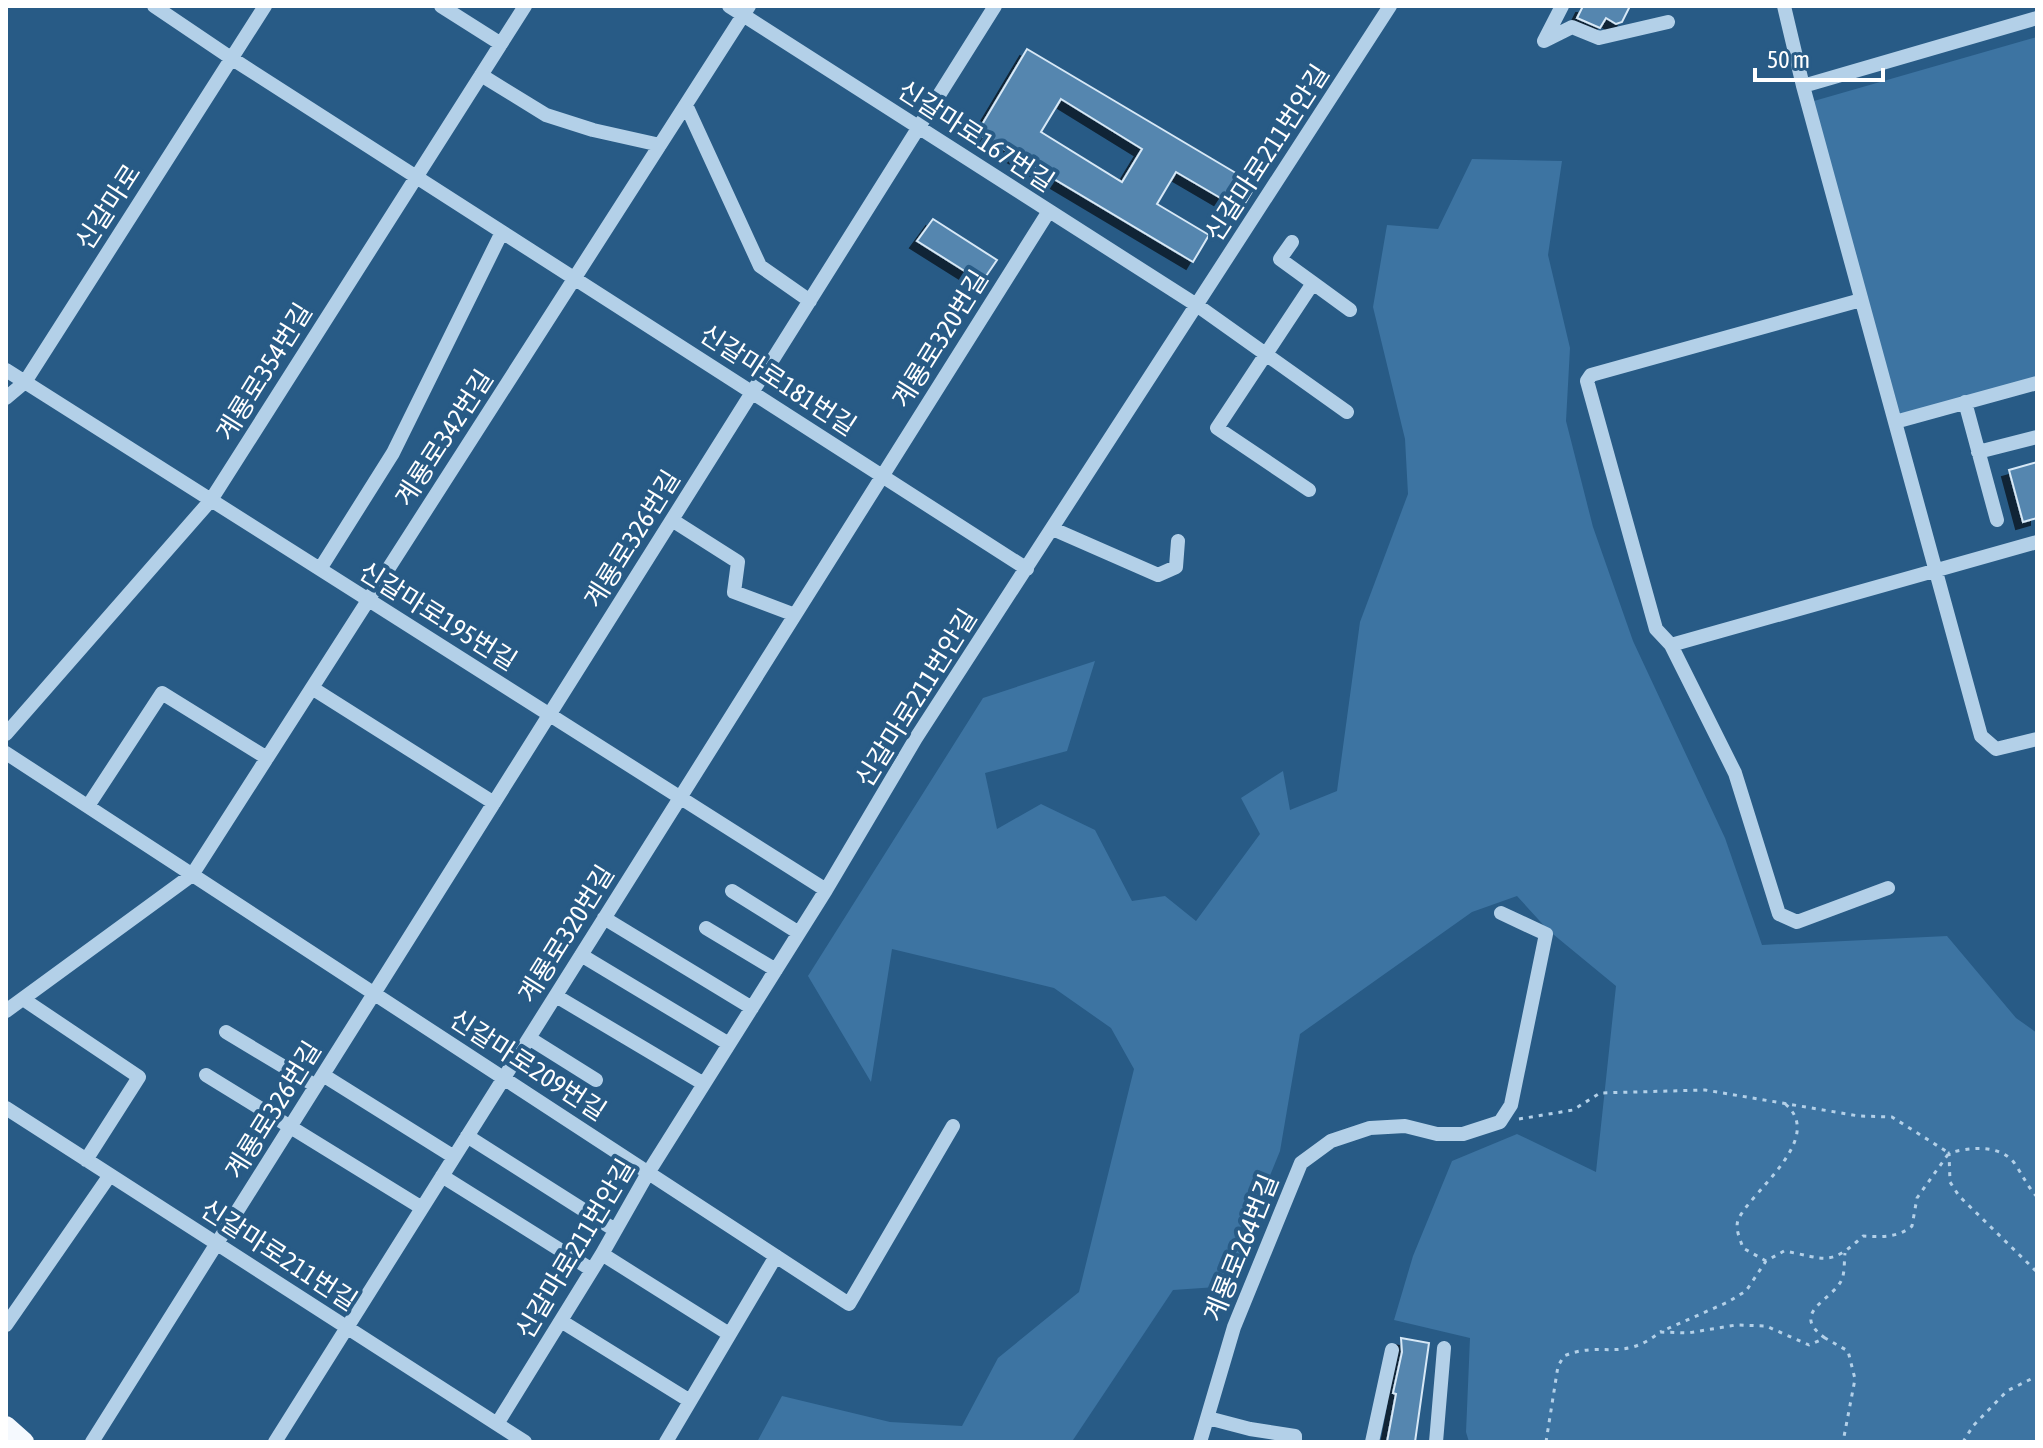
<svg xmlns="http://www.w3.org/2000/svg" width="2043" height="1448" font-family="'Asap Condensed','Noto Sans KR',sans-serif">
<defs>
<filter id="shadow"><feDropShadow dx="-7" dy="7" stdDeviation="0" flood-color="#0009"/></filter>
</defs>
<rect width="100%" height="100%" fill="#285b86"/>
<path fill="#3d74a2" d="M 2037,37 L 2037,378 L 1898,417 L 1807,103 Z
M 1472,159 L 1562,161 L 1548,255 L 1570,348 L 1566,421 L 1593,527 L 1633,641 L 1725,838 L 1762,945 L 1947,936 L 2016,1018 L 2037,1033 L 2037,1442 L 1469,1442 L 1466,1432 L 1470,1338 L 1394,1320 L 1413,1256 L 1452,1161 L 1517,1134 L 1596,1172 L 1616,986 L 1548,930 L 1517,896 L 1472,912 L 1300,1034 L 1280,1151 L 1255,1212 L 1231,1286 L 1173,1290 L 1073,1440 L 1075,1442 L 757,1442 L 782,1396 L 890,1422 L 962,1426 L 998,1358 L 1079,1292 L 1134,1069 L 1111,1028 L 1054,988 L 892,949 L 871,1082 L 808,976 L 983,698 L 1095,661 L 1067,751 L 985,773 L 997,829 L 1041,804 L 1095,830 L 1132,901 L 1165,896 L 1196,921 L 1260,834 L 1241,798 L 1283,771 L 1290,810 L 1337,791 L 1360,622 L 1408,494 L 1405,439 L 1373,307 L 1387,225 L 1438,229 Z"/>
<path fill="#5586af" stroke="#d7e8f6" stroke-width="2" fill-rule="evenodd" filter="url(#shadow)" d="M 1583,6 L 1630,6 L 1622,22 L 1616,24 L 1606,18 L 1600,28 L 1577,18 Z
M 1027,49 L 1256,185 L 1241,210 L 1176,172 L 1157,204 L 1209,235 L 1193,262 L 977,133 ZM 1061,99 L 1142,149 L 1122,182 L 1041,132 Z
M 933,219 L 997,260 L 982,282 L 917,241 Z
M 2037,462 L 2037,518 L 2023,522 L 2009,470 Z
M 1401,1338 L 1429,1343 L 1415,1442 L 1387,1442 L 1396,1394 L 1393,1393 L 1402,1352 Z"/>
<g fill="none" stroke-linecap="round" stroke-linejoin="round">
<path stroke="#b3d0e8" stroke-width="3" stroke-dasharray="4 6" stroke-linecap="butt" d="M 1519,1119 L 1573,1110 L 1600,1093 L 1705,1090 L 1859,1116 L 1892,1117 L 1949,1153 L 1917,1198 L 1912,1226 C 1898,1238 1880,1237 1863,1236 C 1829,1268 1825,1258 1784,1251 L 1766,1261 L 1746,1291 L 1728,1302 L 1660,1332
M 2037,1197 C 2028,1187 2023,1176 2015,1164 C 2001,1144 1970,1147 1949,1153 L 1950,1182 L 1959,1196 L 2037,1272
M 1766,1261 L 1743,1248 C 1740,1239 1734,1227 1739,1218 C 1753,1190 1827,1137 1784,1103
M 1825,1338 C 1788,1312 1834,1300 1842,1279 C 1845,1271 1844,1261 1845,1253
M 1546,1442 L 1558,1366 L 1564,1356 C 1601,1340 1622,1363 1660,1332 L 1688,1333 L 1736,1325 L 1766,1326 L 1809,1345 L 1825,1338 L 1848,1351 L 1855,1379 L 1843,1442
M 1963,1442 L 1973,1426 L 2007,1391 L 2037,1376"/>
<path stroke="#b3d0e8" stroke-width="14" d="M 154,6 L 231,58 L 1027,569
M 441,6 L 501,44
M 729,6 L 1198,306 L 1347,412
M 1562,6 L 1544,41 L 1572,27 L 1599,38 L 1668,22
M 1784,6 L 1803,86 L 1981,736 L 1996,749 L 2037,739
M 481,75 L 546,115 L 593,130 L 660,145
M 1803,86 L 2037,18
M 686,105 L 760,266 L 810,301
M 1292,242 L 1280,259 L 1313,283 L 1217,428 L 1309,490
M 1313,283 L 1350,310
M 1861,300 L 1591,375 L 1587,381 L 1656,629 L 1671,645 L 2037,542
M 6,370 L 826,890
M 6,398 L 25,382 L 265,6
M 1965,402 L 1997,520
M 1895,422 L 2037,383
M 1978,452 L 2037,437
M 672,520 L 738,562 L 734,592 L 795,615
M 1053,529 L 1158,575 L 1176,567 L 1178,541
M 320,569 L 393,453 L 502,232
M 1671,645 L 1735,773 L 1779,914 L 1797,922 L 1888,888
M 312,688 L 494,803
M 6,734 L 211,500 L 525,6
M 6,753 L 849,1304 L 953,1126
M 88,806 L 162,693 L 267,758
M 732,891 L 799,933
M 604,918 L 752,1008
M 706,928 L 776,970
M 581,955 L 729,1044
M 556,996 L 704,1084
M 23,999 L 139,1077 L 86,1160
M 6,1011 L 192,875 L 749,6
M 226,1032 L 316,1086
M 529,1038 L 596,1080
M 206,1075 L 422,1208
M 323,1075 L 454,1157
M 6,1108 L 525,1442
M 467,1136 L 615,1230
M 442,1176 L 592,1270
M 602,1254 L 729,1334
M 561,1321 L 690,1401
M 6,1325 L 110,1175
M 1208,1418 L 1250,1429 L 1295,1436 L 1295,1442
M 497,1424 L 602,1254 L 648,1173 L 826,890 L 916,738 L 1390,6
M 92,1442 L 995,6
M 275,1442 L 1049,211
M 666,1442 L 776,1256
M 1200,1442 L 1234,1327 L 1301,1163 L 1331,1141 L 1370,1128 L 1405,1126 L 1437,1134 L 1463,1134 L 1500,1122 L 1511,1105 L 1546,934 L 1501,913
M 1372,1442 L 1392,1350
M 1436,1442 L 1444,1348"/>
<path stroke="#f5f9fe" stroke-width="20" d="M 6,1426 L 24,1442"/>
</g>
<g text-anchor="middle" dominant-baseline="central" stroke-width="8" stroke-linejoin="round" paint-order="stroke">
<g font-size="26" fill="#fff" stroke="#285b86">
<text transform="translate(976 136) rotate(33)">신갈마로167번길</text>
<text transform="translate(1267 153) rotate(-57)">신갈마로211번안길</text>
<text transform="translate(108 207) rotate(-57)">신갈마로</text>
<text transform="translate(940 339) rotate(-58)">계룡로320번길</text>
<text transform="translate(264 372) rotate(-58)">계룡로354번길</text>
<text transform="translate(778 380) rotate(33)">신갈마로181번길</text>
<text transform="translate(444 438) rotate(-57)">계룡로342번길</text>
<text transform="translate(632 539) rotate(-58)">계룡로326번길</text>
<text transform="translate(438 616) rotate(32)">신갈마로195번길</text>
<text transform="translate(916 698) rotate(-58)">신갈마로211번안길</text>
<text transform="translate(566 934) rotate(-58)">계룡로320번길</text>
<text transform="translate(528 1065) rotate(33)">신갈마로209번길</text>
<text transform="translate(273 1110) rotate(-58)">계룡로326번길</text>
<text transform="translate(1241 1248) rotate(-68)">계룡로264번길</text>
<text transform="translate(575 1249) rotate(-59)">신갈마로211번안길</text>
<text transform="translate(279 1255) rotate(33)">신갈마로211번길</text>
</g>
</g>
<rect width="2043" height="1448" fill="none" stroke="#ffffff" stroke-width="16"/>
<path d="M1755 68v12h128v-12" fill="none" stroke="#ffffff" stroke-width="4"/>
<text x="1767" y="68" font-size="24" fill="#ffffff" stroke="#285b86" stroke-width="6" paint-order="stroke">50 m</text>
</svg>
